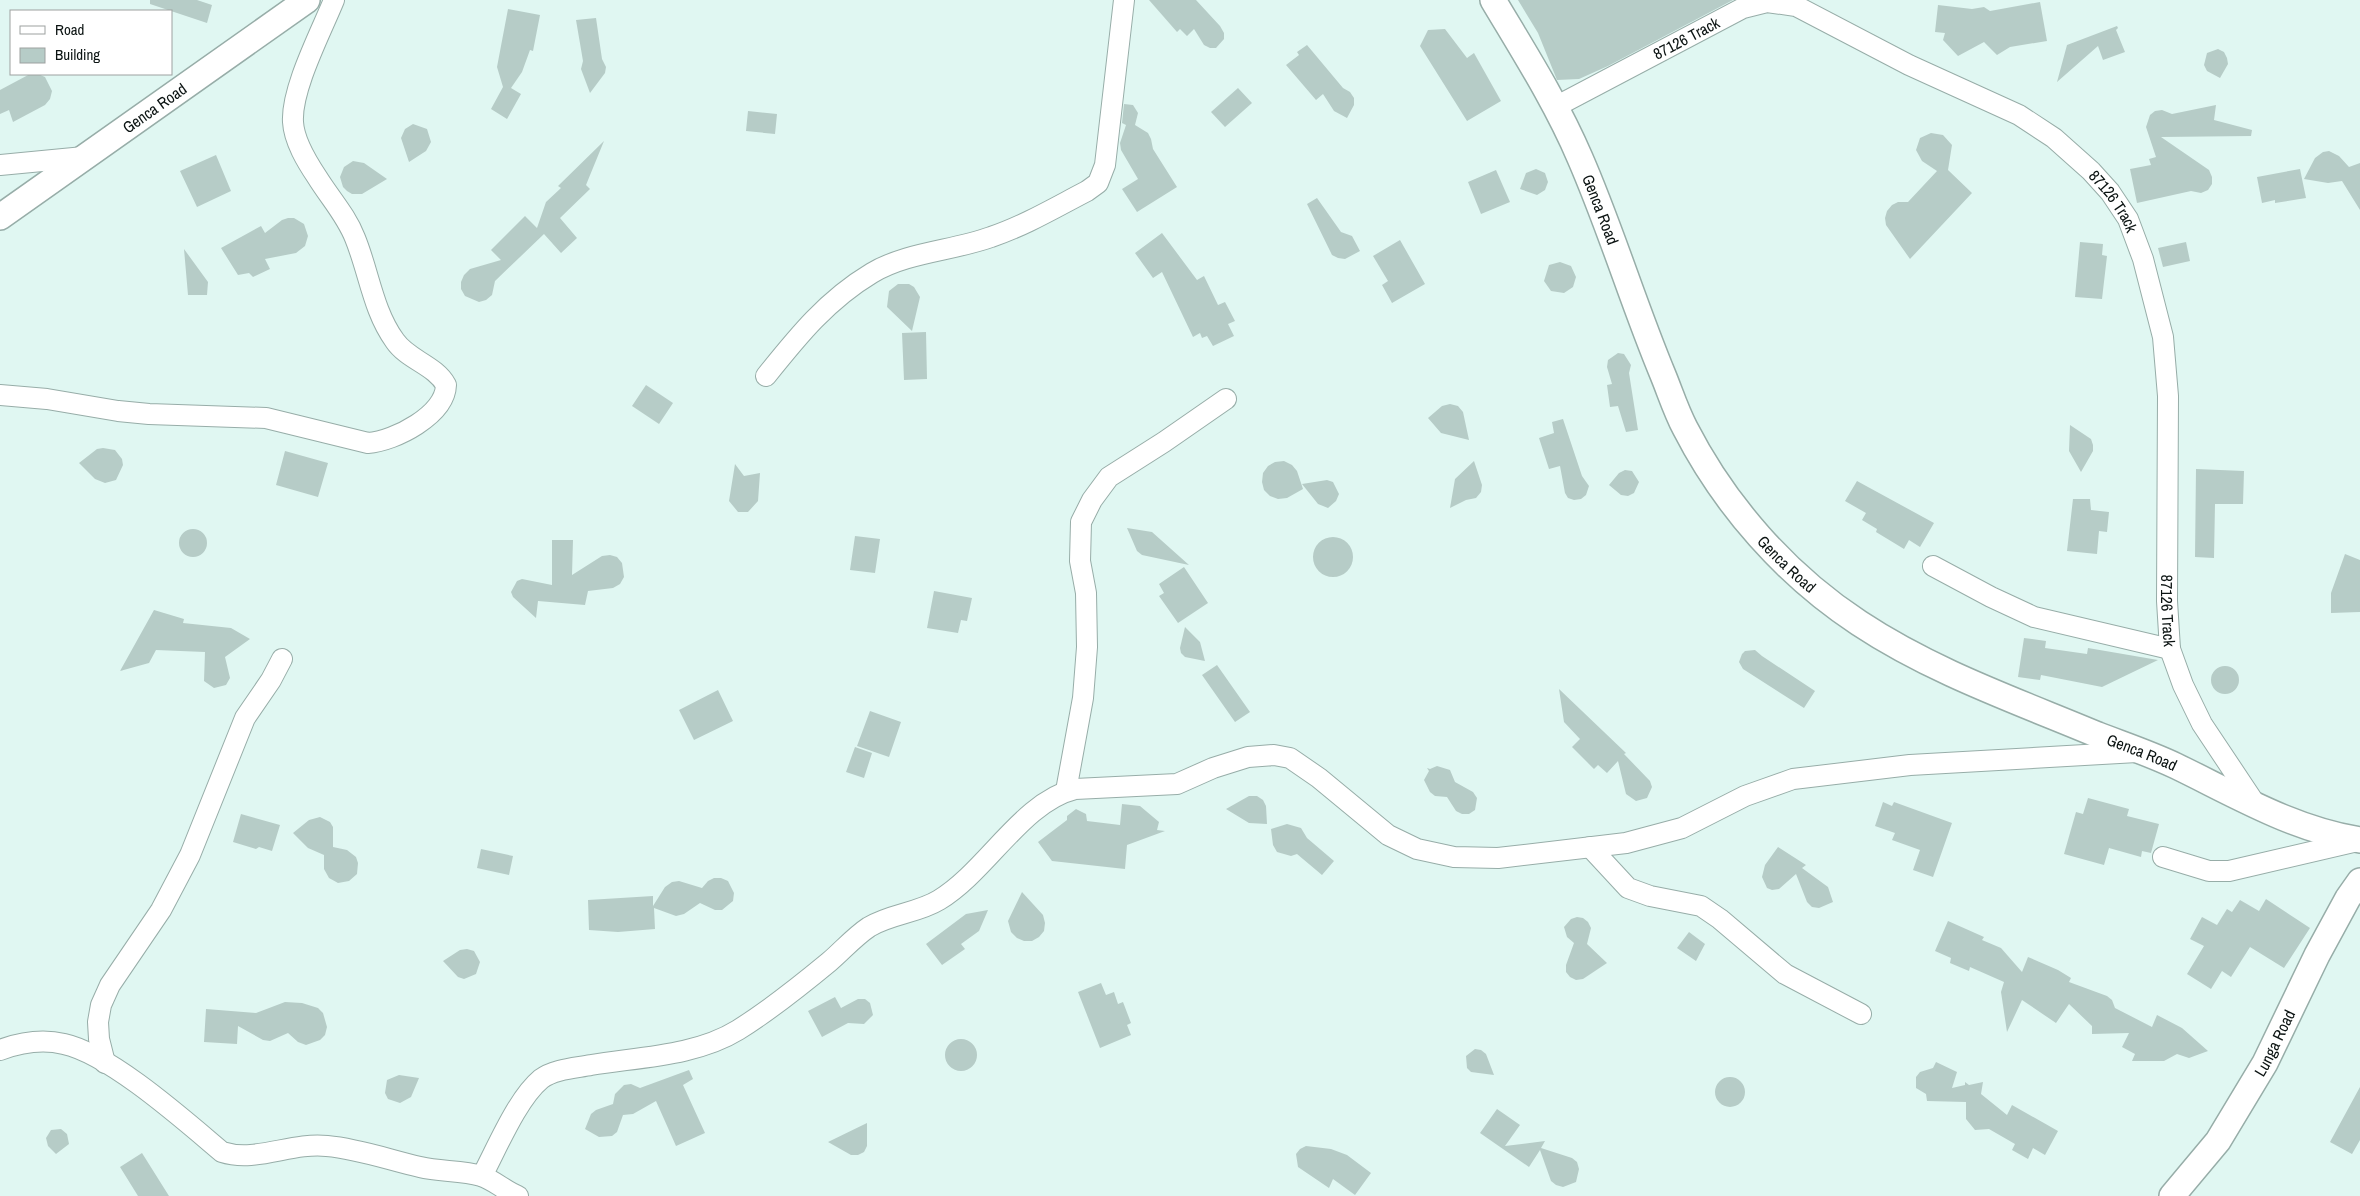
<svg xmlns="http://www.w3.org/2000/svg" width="2360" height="1196" font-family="'Archivo Narrow',sans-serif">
<rect width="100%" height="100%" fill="#e0f7f2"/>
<path fill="#b6ccc7" d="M 150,0 L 197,0 L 212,5 L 207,23 L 150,4 Z
M 1149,0 L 1196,0 L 1220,26 L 1224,33 L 1224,39 L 1216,48 L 1210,48 L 1204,45 L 1194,29 L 1187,36 L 1180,29 L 1177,32 Z
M 1518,0 L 1733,0 L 1608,66 L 1579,79 L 1557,80 L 1538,33 Z
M 2040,2 L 2047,41 L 2010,47 L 1997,55 L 1984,42 L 1958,56 L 1943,40 L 1945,33 L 1935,32 L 1938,5 L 1972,9 L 1984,7 L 1990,11 Z
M 508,9 L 540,15 L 533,51 L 530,50 L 522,72 L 511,88 L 521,94 L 507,119 L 491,109 L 503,87 L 497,67 Z
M 596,18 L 602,59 L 606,67 L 605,73 L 590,93 L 581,69 L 583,61 L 576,20 Z
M 2117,26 L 2118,28 L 2116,30 L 2125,52 L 2103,60 L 2098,46 L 2057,82 L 2067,45 Z
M 1445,29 L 1467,58 L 1474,53 L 1501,101 L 1467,121 L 1420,46 L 1428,30 Z
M 1307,45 L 1343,88 L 1350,92 L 1354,98 L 1354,105 L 1347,118 L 1334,111 L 1323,94 L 1316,100 L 1286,65 L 1299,55 L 1297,52 Z
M 2218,49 L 2224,52 L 2227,58 L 2228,64 L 2220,78 L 2207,71 L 2204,65 L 2207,53 Z
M 30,74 L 38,74 L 45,77 L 52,91 L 50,99 L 45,105 L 13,122 L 9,110 L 0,114 L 0,90 Z
M 1238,88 L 1252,103 L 1225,127 L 1211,112 Z
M 1124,104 L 1133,105 L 1138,113 L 1135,125 L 1148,133 L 1151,139 L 1153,149 L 1177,187 L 1137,212 L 1122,189 L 1138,179 L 1121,150 L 1120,143 L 1126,125 L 1122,123 Z
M 2216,105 L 2214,120 L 2252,130 L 2251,136 L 2161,137 L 2209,170 L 2212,177 L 2212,184 L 2208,190 L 2201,193 L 2191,191 L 2137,203 L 2130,169 L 2151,165 L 2149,159 L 2156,157 L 2146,127 L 2150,115 L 2155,111 L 2162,110 L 2172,114 Z
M 748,111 L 777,114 L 775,134 L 746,131 Z
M 413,124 L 427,129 L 431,142 L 426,151 L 409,162 L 401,138 L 405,129 Z
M 1931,133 L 1943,135 L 1952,145 L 1948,170 L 1972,193 L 1910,259 L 1886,225 L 1885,218 L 1887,211 L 1892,205 L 1898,202 L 1908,202 L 1937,171 L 1922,161 L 1916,150 L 1920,138 Z
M 604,141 L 586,185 L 590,189 L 560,218 L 577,238 L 561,253 L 544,234 L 495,281 L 492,295 L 486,300 L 479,302 L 465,296 L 461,289 L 461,282 L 464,275 L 470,269 L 501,260 L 491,250 L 525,216 L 537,228 L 546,202 L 561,188 L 558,186 Z
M 2329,151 L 2339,156 L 2349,167 L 2360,163 L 2360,210 L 2342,181 L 2328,183 L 2304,179 L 2315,158 L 2323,152 Z
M 216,155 L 231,191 L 197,207 L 180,171 Z
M 353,161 L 364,163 L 387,179 L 362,194 L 352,194 L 347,191 L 343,187 L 340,177 L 344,167 Z
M 1536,169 L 1545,173 L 1548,182 L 1545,190 L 1537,195 L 1520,189 L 1526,173 Z
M 2300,169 L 2306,198 L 2275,203 L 2275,200 L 2262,203 L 2257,177 Z
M 1496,170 L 1510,202 L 1481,214 L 1468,182 Z
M 1317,198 L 1341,232 L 1352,236 L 1360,251 L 1345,259 L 1338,258 L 1332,255 L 1307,204 Z
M 288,218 L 294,218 L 304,224 L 308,236 L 305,246 L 296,253 L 265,259 L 270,269 L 253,277 L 249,273 L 238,275 L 221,248 L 261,226 L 265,233 L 282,220 Z
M 1162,233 L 1197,280 L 1204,276 L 1218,305 L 1225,302 L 1235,321 L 1228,324 L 1234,336 L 1213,346 L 1207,336 L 1202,338 L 1200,333 L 1193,337 L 1162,272 L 1153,278 L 1135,253 Z
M 1400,240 L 1425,284 L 1392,303 L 1382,285 L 1388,281 L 1373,256 Z
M 2080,242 L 2103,244 L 2102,255 L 2107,256 L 2102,299 L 2075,297 Z
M 2186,242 L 2190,261 L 2163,267 L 2158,248 Z
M 184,249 L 208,282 L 207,295 L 188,295 Z
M 1560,262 L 1571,266 L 1576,277 L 1573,287 L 1564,293 L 1551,291 L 1544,281 L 1549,265 Z
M 898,284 L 909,284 L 914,287 L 920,297 L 912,331 L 887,307 L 889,291 Z
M 926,332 L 927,379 L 904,380 L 902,333 Z
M 1618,353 L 1624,354 L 1631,365 L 1629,373 L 1638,430 L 1626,432 L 1618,406 L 1610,407 L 1607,385 L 1612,384 L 1607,367 L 1608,360 Z
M 646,385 L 673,403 L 659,424 L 632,406 Z
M 1450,404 L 1458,406 L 1463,412 L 1469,440 L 1441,433 L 1428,418 L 1442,406 Z
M 1563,419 L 1582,476 L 1589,486 L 1586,495 L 1581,499 L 1574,500 L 1568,498 L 1565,493 L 1560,466 L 1549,469 L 1539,438 L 1554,433 L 1552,422 Z
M 2070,425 L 2091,439 L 2093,445 L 2093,451 L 2081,472 L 2069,451 Z
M 103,448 L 115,450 L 122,459 L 123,465 L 116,480 L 105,483 L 95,479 L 79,463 L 97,449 Z
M 285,451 L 328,463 L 318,497 L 276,485 Z
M 1284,461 L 1292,465 L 1297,471 L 1303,489 L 1287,498 L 1278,499 L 1270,496 L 1264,490 L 1262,482 L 1263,473 L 1268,466 L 1275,462 Z
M 1474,461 L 1482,485 L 1481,492 L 1476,498 L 1466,500 L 1450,508 L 1455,479 Z
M 735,464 L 744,476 L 760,473 L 758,501 L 748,512 L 738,512 L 729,501 Z
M 2196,469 L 2244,471 L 2243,504 L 2215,504 L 2214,558 L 2195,557 Z
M 1625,470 L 1632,471 L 1639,482 L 1634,493 L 1628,496 L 1621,495 L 1609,485 L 1619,473 Z
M 1327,480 L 1333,482 L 1339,494 L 1336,501 L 1328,508 L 1318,504 L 1302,484 Z
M 1857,481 L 1934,523 L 1920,547 L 1909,540 L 1904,549 L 1876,532 L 1877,529 L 1862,520 L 1866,513 L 1845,501 Z
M 2073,499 L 2090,499 L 2091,510 L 2109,512 L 2107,532 L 2099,531 L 2097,554 L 2067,551 Z
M 1127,528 L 1152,532 L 1189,565 L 1142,555 L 1137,551 Z
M179 543a14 14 0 1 1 28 0a14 14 0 1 1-28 0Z
M 855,536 L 880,539 L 875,573 L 850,570 Z
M1313 557a20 20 0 1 1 40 0a20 20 0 1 1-40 0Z
M 552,540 L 573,540 L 572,575 L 602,556 L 610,555 L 617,557 L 622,563 L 624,577 L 620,584 L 613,588 L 588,591 L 585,605 L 538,601 L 536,618 L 513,597 L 511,592 L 517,581 L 522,579 L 552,585 Z
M 2345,554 L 2360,560 L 2360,612 L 2331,613 L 2331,593 Z
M 1184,567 L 1208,603 L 1178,623 L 1159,596 L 1164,593 L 1159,584 Z
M 934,591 L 972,598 L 967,621 L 961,620 L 958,633 L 927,628 Z
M 154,610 L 184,619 L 183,623 L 231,628 L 250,639 L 225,657 L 230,678 L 226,685 L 214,688 L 204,681 L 205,652 L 156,650 L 149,663 L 120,671 Z
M 1185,627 L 1200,642 L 1205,661 L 1185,657 L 1181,653 L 1180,648 Z
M 2024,638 L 2046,641 L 2045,648 L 2087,654 L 2088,648 L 2158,660 L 2102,687 L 2041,675 L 2040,680 L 2018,677 Z
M 1755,650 L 1762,656 L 1815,691 L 1804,708 L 1743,669 L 1739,662 L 1742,654 L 1745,651 Z
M 1217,665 L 1250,712 L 1235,722 L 1202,675 Z
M2211 680a14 14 0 1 1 28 0a14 14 0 1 1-28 0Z
M 1559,689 L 1626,753 L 1624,754 L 1650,781 L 1652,787 L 1647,798 L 1636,801 L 1626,794 L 1618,761 L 1607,773 L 1598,765 L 1594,769 L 1572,747 L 1580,739 L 1564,722 Z
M 718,690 L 733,721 L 694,740 L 679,710 Z
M 870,711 L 901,722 L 889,757 L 857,746 Z
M 855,747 L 872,753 L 864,778 L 846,772 Z
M 1437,766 L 1450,770 L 1455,782 L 1473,792 L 1477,798 L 1475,810 L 1469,814 L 1462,814 L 1456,811 L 1447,797 L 1435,796 L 1430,792 L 1424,780 L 1429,771 L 1427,768 L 1430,769 Z
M 1249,796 L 1257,796 L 1263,800 L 1266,806 L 1267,824 L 1249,823 L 1226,809 Z
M 2088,798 L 2129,809 L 2127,816 L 2159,824 L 2151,853 L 2142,851 L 2141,857 L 2109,848 L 2104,865 L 2064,854 L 2076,812 L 2083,814 Z
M 1883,802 L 1892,806 L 1894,802 L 1952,823 L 1933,877 L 1913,870 L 1920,850 L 1892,840 L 1895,833 L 1875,826 Z
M 1122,804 L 1140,806 L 1159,822 L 1157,830 L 1165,831 L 1127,845 L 1125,869 L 1052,861 L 1038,842 L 1067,820 L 1067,816 L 1076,809 L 1086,814 L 1087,821 L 1120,825 Z
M 241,814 L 280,825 L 272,851 L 259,847 L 256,849 L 233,842 Z
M 320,817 L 330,822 L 333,827 L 333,847 L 347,850 L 356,857 L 358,863 L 357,874 L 349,881 L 338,883 L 329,878 L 324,869 L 324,855 L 308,848 L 293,833 L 309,820 Z
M 1287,824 L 1301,828 L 1307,838 L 1334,861 L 1322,875 L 1297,854 L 1291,856 L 1277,852 L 1273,845 L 1271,829 Z
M 1778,847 L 1806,865 L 1802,868 L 1828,887 L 1833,902 L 1819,908 L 1812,907 L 1807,902 L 1796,874 L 1779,889 L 1772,890 L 1767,888 L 1762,877 L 1765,865 Z
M 481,849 L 513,856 L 509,875 L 477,868 Z
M 714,878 L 721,878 L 728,881 L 734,893 L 733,901 L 722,910 L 715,910 L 700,903 L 684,914 L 676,916 L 654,908 L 655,929 L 618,932 L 589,930 L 588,900 L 653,896 L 653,906 L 665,887 L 672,882 L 679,881 L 702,888 L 708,881 Z
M 1022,892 L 1043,915 L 1045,923 L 1044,931 L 1039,937 L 1032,941 L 1024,941 L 1017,938 L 1011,932 L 1008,921 Z
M 2266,899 L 2310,928 L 2284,968 L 2250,947 L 2231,977 L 2222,971 L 2211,989 L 2187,974 L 2204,946 L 2190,939 L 2202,917 L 2217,925 L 2227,909 L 2232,912 L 2240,900 L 2259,911 Z
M 988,910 L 979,931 L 961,944 L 965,949 L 942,965 L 926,944 L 966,914 Z
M 1577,917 L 1583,918 L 1588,922 L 1591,928 L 1587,944 L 1607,963 L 1583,979 L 1576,980 L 1570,977 L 1566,972 L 1566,965 L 1574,943 L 1567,937 L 1564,927 L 1571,919 Z
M 1948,921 L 1984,937 L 1982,940 L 2001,948 L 2022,972 L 2028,957 L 2058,970 L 2071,978 L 2069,982 L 2107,996 L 2112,1000 L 2115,1008 L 2152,1027 L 2157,1015 L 2182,1028 L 2208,1051 L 2189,1058 L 2177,1054 L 2164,1061 L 2132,1061 L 2135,1054 L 2122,1047 L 2129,1033 L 2092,1034 L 2092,1026 L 2069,1004 L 2056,1023 L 2022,1000 L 2007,1032 L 2001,992 L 2004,982 L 1970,967 L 1969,971 L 1950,963 L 1951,958 L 1935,951 Z
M 1689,932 L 1705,944 L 1696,961 L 1677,948 Z
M 467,949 L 474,951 L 480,962 L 476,974 L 464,979 L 458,977 L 443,961 L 460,950 Z
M 1101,983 L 1106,995 L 1114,992 L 1118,1004 L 1123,1002 L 1131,1023 L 1127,1025 L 1131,1035 L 1100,1048 L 1078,992 Z
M 835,997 L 841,1008 L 858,999 L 865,999 L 870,1003 L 873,1015 L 864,1024 L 848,1023 L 822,1037 L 808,1011 Z
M 285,1002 L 302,1003 L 318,1008 L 323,1013 L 327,1027 L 325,1035 L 320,1040 L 306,1045 L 298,1042 L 288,1033 L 270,1041 L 263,1040 L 238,1026 L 237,1044 L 204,1042 L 206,1009 L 256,1013 Z
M945 1055a16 16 0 1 1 32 0a16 16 0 1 1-32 0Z
M 1475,1049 L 1481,1050 L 1486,1054 L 1494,1075 L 1471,1072 L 1467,1068 L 1466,1056 Z
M 1936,1062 L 1957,1072 L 1952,1088 L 1965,1085 L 1965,1082 L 1969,1085 L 1983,1082 L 1981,1094 L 2007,1115 L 2012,1105 L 2058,1131 L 2045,1155 L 2033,1148 L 2028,1159 L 2012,1150 L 2015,1144 L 1989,1129 L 1975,1130 L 1966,1119 L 1966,1102 L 1927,1101 L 1926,1094 L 1916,1088 L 1916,1077 L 1920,1072 L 1933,1068 Z
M 689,1070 L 693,1079 L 683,1085 L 705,1133 L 676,1146 L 656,1101 L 633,1114 L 623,1115 L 617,1132 L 612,1136 L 599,1137 L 585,1129 L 591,1114 L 596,1110 L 613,1104 L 615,1094 L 624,1085 L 631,1084 L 640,1088 Z
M 399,1075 L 419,1078 L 411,1097 L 400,1103 L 388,1099 L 385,1093 L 387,1080 Z
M1715 1092a15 15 0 1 1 30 0a15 15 0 1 1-30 0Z
M 2360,1087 L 2360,1140 L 2352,1154 L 2330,1142 Z
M 1497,1109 L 1520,1125 L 1505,1146 L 1545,1141 L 1541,1148 L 1572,1158 L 1577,1162 L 1579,1169 L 1576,1182 L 1563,1187 L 1556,1185 L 1551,1181 L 1540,1150 L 1529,1167 L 1480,1133 Z
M 867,1123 L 867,1146 L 864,1152 L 858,1155 L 851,1155 L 828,1142 Z
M 61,1129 L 67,1134 L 69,1144 L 56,1154 L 48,1146 L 46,1138 L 51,1130 Z
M 1306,1146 L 1331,1149 L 1347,1155 L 1371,1173 L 1355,1195 L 1333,1179 L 1329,1188 L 1298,1167 L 1296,1154 L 1300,1149 Z
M 142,1153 L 169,1196 L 138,1196 L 120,1167 Z"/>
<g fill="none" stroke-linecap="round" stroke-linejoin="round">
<g stroke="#97ada8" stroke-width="22">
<g id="minor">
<path id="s1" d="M 1557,106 L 1743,8 L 1767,2 L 1796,6 L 1909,65 L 2019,115 L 2054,138 L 2091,171 L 2110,192 L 2128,219 L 2143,259 L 2163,337 L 2168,396 L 2167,601 L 2170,649 L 2183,685 L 2202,724 L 2258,808"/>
<path d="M 0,165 L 84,157"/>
<path d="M 766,376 C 798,336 827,300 872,273 C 907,252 952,251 991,237 C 1024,226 1056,207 1087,191 L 1098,183 L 1105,165 L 1124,0"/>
<path d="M 0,395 L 47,399 L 118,411 L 149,414 L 266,418 L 368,443 C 395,441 445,415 446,385 C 435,365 408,360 395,341 C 373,311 369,272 355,238 C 346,215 330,198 317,177 C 307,162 294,141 293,122 C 291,89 321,32 334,0"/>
<path d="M 1933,566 L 1991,597 L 2034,617 L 2170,649"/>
<path d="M 1066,791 L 1083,698 L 1087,647 L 1086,593 L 1080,561 L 1081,522 L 1092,500 L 1109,477 L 1164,442 L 1226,399"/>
<path d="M 1590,847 L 1628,888 L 1650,896 L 1701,906 L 1720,919 L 1785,974 L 1861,1014"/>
<path d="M 2163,857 L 2209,871 L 2229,871 L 2358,841"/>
<path d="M 0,1050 C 19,1043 43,1039 64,1044 C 110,1054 184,1120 222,1152 C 256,1163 291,1142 327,1146 C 360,1149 389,1160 420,1167 C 440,1172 462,1170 481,1176 C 494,1180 505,1191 518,1196"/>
<path d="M 105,1063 L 99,1039 L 98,1022 L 101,1005 L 110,985 L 161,910 L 190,855 L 245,718 L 271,680 L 282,659"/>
<path d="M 482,1176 C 497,1148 517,1099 541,1079 C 554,1069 576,1068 591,1065 C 639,1057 696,1056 738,1030 C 770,1010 800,986 829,962 C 842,951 854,937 869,927 C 890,914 918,913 939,900 C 987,871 1022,802 1075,789 L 1177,784 L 1213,768 L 1248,757 L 1274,755 L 1290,758 L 1319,778 L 1388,835 L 1417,849 L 1454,857 L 1498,858 L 1626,843 L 1682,828 L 1745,796 L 1793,779 L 1910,765 L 2137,752"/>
</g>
</g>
<g stroke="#97ada8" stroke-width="28">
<g id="tertiary">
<path id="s2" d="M 1493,0 C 1524,52 1556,102 1580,158 C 1611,229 1633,303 1663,375 C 1670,392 1676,411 1685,428 C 1725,506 1786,575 1859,623 C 1933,672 2017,701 2098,735 C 2124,745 2151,754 2176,766 C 2236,795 2292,829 2360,840"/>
<path id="s3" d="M 0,217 L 307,0"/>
<path id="s4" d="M 2172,1196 L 2218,1141 L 2265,1063 L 2317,955 L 2348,898 L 2360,881"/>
</g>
</g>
<use href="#minor" stroke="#fff" stroke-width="20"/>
<use href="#tertiary" stroke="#fff" stroke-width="25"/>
</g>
<g text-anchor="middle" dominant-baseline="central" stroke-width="4" stroke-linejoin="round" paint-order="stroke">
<g font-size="16" fill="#0b1312" stroke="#fff">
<text stroke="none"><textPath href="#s1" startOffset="146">87126 Track</textPath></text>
<text stroke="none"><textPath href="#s3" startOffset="189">Genca Road</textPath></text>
<text stroke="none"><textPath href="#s1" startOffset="642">87126 Track</textPath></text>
<text stroke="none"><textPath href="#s2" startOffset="236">Genca Road</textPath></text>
<text stroke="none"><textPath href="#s2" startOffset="641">Genca Road</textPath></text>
<text stroke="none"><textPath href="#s1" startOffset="1062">87126 Track</textPath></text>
<text stroke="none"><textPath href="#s2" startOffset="1046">Genca Road</textPath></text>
<text stroke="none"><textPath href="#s4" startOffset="185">Lunga Road</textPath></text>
</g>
</g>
<rect x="10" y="10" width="162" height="65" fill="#ffffff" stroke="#9da1a0"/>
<rect x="20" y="26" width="25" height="8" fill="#ffffff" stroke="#9da1a0"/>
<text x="55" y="35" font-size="15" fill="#0b1312">Road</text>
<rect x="20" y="48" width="25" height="15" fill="#b6ccc7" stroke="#9da1a0"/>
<text x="55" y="60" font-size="15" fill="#0b1312">Building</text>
</svg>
